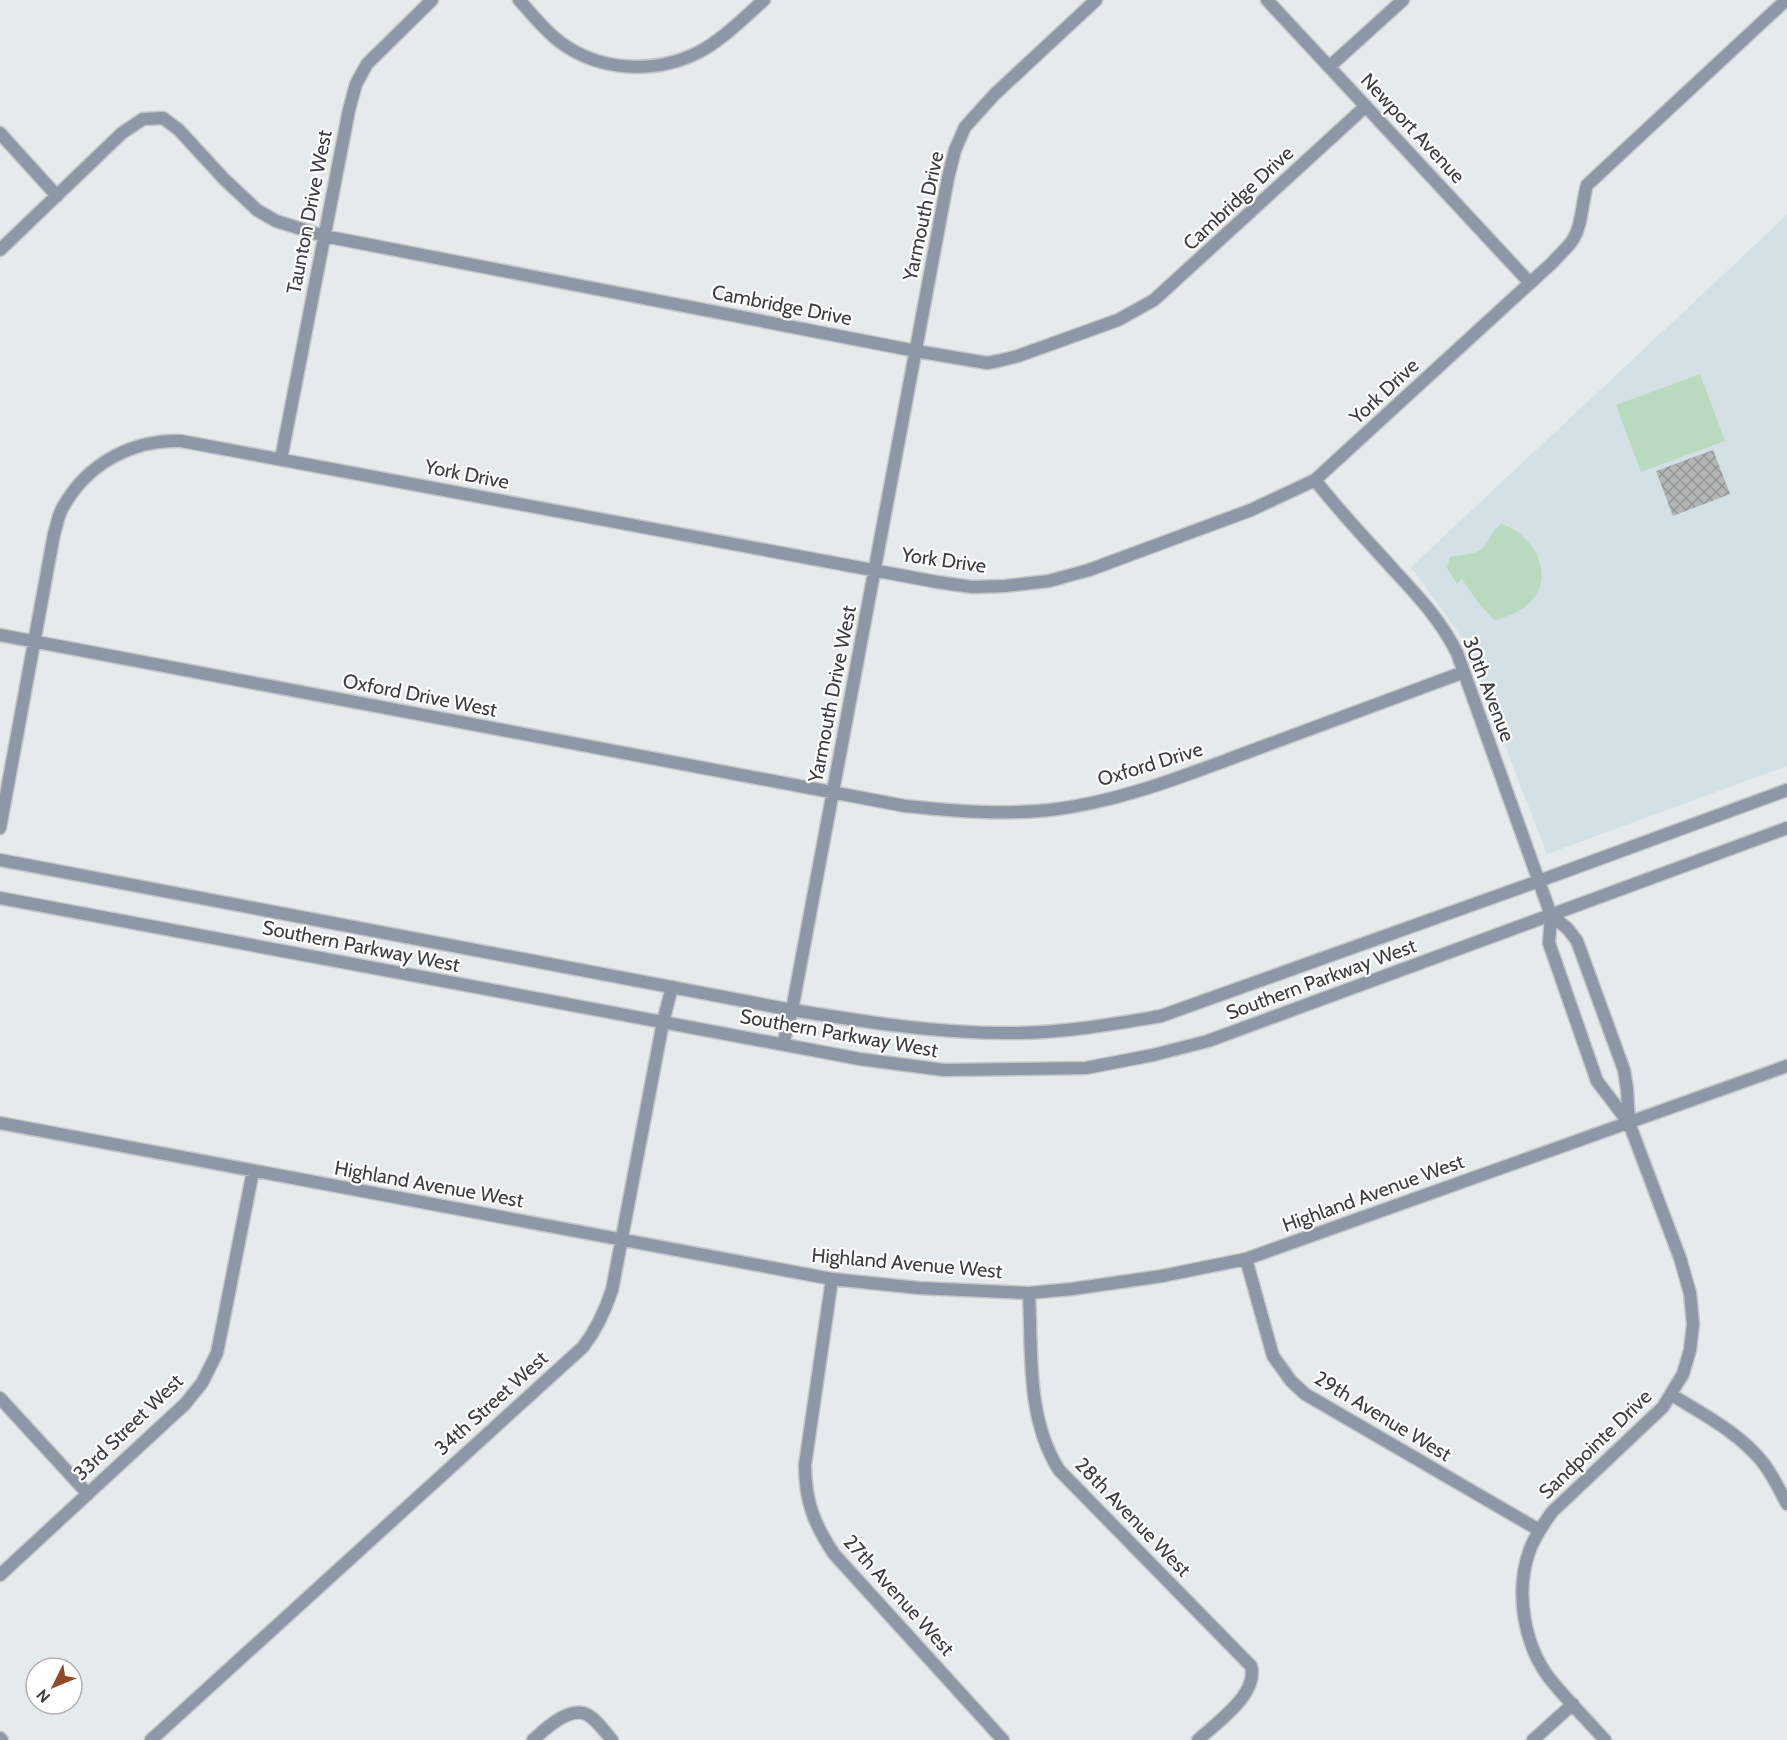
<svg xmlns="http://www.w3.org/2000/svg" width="1787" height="1740" viewBox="0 0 1787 1740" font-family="Cabin,sans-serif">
<defs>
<pattern id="building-cross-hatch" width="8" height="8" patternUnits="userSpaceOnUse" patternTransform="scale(1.5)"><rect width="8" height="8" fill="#b1b6b5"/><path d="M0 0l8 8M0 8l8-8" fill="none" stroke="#919595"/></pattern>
</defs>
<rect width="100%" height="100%" fill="#e5eaec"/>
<path fill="#d3e0e5" d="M1787 215V766L1547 854 1465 642 1411 567Z"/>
<path fill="#b9dabf" d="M1700 374 1725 441 1641 472 1616 405Z
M1501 524C1526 531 1550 562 1539 589 1531 608 1512 616 1494 620L1477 601 1462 579 1457 584 1447 568 1450 557C1461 554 1475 556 1483 547 1491 540 1492 530 1501 524Z"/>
<path fill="url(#building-cross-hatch)" d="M1713 450 1730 494 1673 516 1656 471Z"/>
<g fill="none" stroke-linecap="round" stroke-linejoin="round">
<g stroke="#c3c7c9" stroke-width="15">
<path id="minor" d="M519 0C532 14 545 31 560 42 600 72 656 74 699 52 722 40 745 17 764 0
M1267 0 1530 283
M1329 67 1403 0
M0 133 57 196
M0 250 122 133 143 119 163 118 179 130 224 179 257 210 276 221 324 236 916 351 987 363 998 361 1018 356 1118 320 1154 300 1366 106
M281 459 349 110 356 84 367 64 432 0
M1315 480C1339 511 1366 539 1392 568 1416 594 1441 620 1457 653L1551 915 1549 943 1597 1081 1629 1123 1680 1258 1690 1293 1693 1324 1690 1350 1683 1374 1663 1407 1552 1512C1543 1525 1534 1537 1529 1552 1515 1593 1524 1645 1550 1679 1567 1700 1587 1720 1605 1740
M0 635 905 806C954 811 1002 815 1050 810 1120 802 1186 775 1251 751 1322 725 1393 699 1464 672
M0 828 54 534C57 525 58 515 63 507 87 464 132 439 181 441L937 582 972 587 1005 586 1049 581 1089 570 1251 510 1315 480 1553 262C1559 255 1567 248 1572 241 1582 227 1582 202 1587 185L1786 0
M1551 915 1568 929 1577 941 1624 1070 1627 1089 1629 1123
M783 1044 792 1010 948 178 955 150 965 127 995 94 1096 0
M0 1123 832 1279 919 1288 1029 1293 1072 1289 1162 1276 1246 1259 1787 1066
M1246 1259 1273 1356 1291 1381 1305 1394 1539 1530
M832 1279 805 1465C805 1501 814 1524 834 1554L1003 1740
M1029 1293C1032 1352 1026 1418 1059 1470L1251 1666C1259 1694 1216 1723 1198 1740
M1672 1395C1704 1415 1740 1433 1764 1464 1773 1476 1780 1491 1787 1504
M0 1398 88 1494
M0 1575 185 1404 202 1383 217 1353 253 1171
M0 1738 2 1740
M151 1740 583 1347C597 1329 605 1311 612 1290L663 1022 672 987
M533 1740C545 1729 570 1705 588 1715 598 1721 604 1731 612 1740
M1533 1740 1573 1704"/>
</g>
<g stroke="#c3c7c9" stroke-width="15">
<path id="tertiary" d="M0 860 792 1010C866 1022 940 1034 1015 1033 1064 1033 1113 1024 1161 1016L1539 881 1787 790
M0 898 860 1059 944 1070 1086 1068 1153 1055 1208 1041 1787 828"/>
</g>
<use href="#minor" stroke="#8d97a5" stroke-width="12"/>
<use href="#tertiary" stroke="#8d97a5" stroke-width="12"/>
</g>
<g text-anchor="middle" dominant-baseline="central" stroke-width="4.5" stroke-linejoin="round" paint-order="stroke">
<g font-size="20" fill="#3b3d3e" stroke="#fff">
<text transform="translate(1413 128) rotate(47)">Newport Avenue</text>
<text transform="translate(1238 198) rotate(-43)">Cambridge Drive</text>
<text transform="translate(309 212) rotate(-79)">Taunton Drive West</text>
<text transform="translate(923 216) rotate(-78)">Yarmouth Drive</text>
<text transform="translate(782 305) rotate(11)">Cambridge Drive</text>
<text transform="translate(1384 391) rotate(-43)">York Drive</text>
<text transform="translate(467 474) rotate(11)">York Drive</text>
<text transform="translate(944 560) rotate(8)">York Drive</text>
<text transform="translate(1489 689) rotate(69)">30th Avenue</text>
<text transform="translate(832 694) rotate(-79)">Yarmouth Drive West</text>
<text transform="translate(420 695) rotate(11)">Oxford Drive West</text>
<text transform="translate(1150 764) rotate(-17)">Oxford Drive</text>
<text transform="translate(361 946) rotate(11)">Southern Parkway West</text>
<text transform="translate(1321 979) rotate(-20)">Southern Parkway West</text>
<text transform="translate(839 1033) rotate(10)">Southern Parkway West</text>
<text transform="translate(429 1184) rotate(10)">Highland Avenue West</text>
<text transform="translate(1373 1193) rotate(-20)">Highland Avenue West</text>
<text transform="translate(907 1263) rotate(5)">Highland Avenue West</text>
<text transform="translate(491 1403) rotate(-42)">34th Street West</text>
<text transform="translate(1383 1416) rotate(31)">29th Avenue West</text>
<text transform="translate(128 1427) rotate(-44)">33rd Street West</text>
<text transform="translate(1595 1444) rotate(-44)">Sandpointe Drive</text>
<text transform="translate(1133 1517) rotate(46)">28th Avenue West</text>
<text transform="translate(899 1595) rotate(48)">27th Avenue West</text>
</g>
</g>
<g transform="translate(54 1686) rotate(227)"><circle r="28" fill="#ffffff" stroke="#b1b1b2" stroke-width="1.5"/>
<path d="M0-4.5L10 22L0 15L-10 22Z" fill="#914a26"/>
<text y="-9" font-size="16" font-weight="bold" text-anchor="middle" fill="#3b3d3e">N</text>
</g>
</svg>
